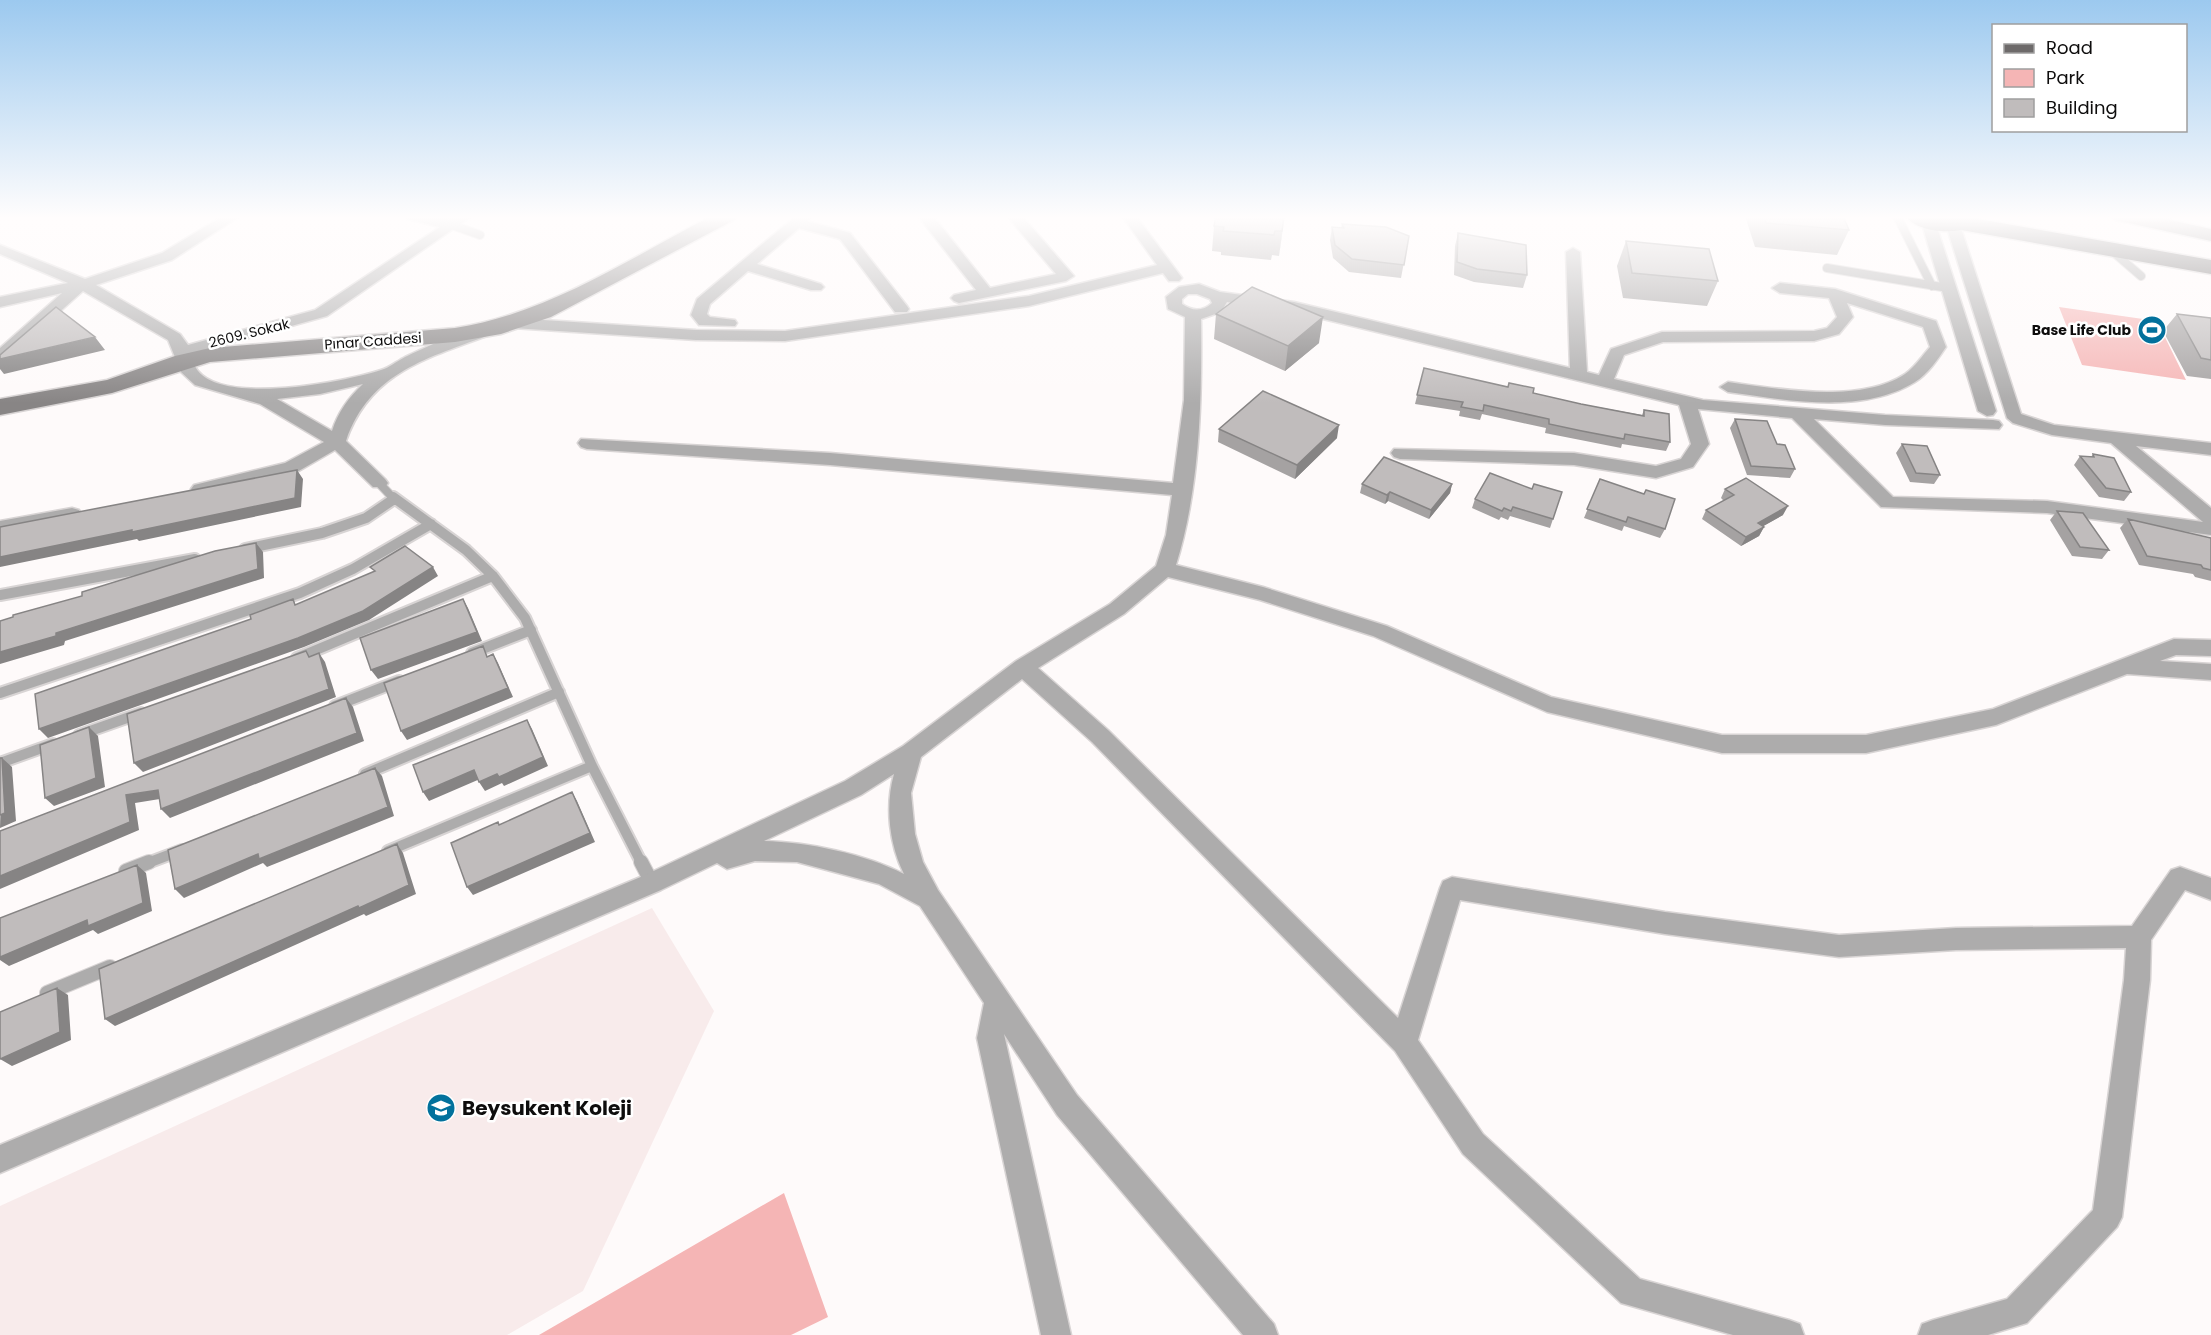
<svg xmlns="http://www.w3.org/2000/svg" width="2211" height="1335" viewBox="0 0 2211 1335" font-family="Poppins,sans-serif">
<rect width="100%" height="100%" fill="#fefafa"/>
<path fill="#f8ebeb" d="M652 908 714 1011 583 1291 507 1335H0V1206Z"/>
<path fill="#f5b5b5" d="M2059 307 2157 321 2186 380 2082 365Z
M784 1193 828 1317 791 1335H539Z"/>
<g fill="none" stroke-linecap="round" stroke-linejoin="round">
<g stroke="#d8d4d4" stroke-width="10">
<path id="lane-far2" d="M1897 216 1932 286
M452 225 480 235
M2112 251 2141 276
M1827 268 1948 288
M379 483 394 499"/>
</g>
<g stroke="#d8d4d4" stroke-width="14">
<path id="lane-far1" d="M393 497 466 550 493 576 525 618 592 766 642 864
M245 549 322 533 366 518 394 499
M0 595 195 559
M472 653 531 630
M297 658 493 576
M0 693 300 593 353 569 431 524
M335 706 399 681
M79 735 141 713
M0 763 53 744
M365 774 559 692
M388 851 592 766
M145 864 182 850"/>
</g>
<g stroke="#d8d4d4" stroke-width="16">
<path id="lane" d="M641 862 652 883
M126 871 149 862
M47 993 110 967"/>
</g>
<g stroke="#d8d4d4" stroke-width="3">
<path id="street" d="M223 216H240L172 260 96 285 180 334 188 345 315 310 440 227 407 219 405 216H432L449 220 455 216H472L327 316 191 354C193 360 194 366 198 371 226 405 344 382 381 370 389 368 397 361 405 357 422 349 475 324 492 328L494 331 492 334C429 358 370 371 346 441L385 479 388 483 385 487H373L335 450 297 472 200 495 194 493 191 489 194 485 285 463 324 442 260 404 195 385 181 372 168 340 83 291 6 360 0 362V348L62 293 0 307V297L68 283 0 254V245L85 279 162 253ZM363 384C349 397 338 412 332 431L277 399 320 394Z
M796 216H812L807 221 850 233 907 306 909 309 907 312H895L840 239 799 228 757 264 821 284 824 287 821 290H811L748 271 710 304 707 314 710 317 735 320 737 323 735 326 699 325 691 315 697 299Z
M918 216H933L990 288 1056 274 1007 216H1022L1074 276 1066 281 959 303 954 301 951 298 954 295 976 290Z
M1122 216H1136L1182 278 1179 281H1169L1163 273 1029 306 785 341 696 340 513 328 505 323 513 318 696 330 785 331 1029 296 1157 265Z
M1928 217 1935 221 1996 411 1993 415 1987 416 1978 411 1921 221Z
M1953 221 1960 225 2021 414 2054 425 2211 443V455L2136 446 2211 508V535L2047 513 1881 507 1792 418 1698 409 1709 444 1693 467 1656 478 1574 465 1400 459 1394 457 1391 453 1394 449 1574 453 1656 466 1681 459 1691 444 1679 405 1294 312 1227 302 1221 312 1201 319C1202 400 1200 488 1176 565L1263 587 1387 626 1551 697 1722 735H1866L1993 709 2174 639 2211 640V656L2176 655 2160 661 2211 664V680L2127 674 1996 725 1866 753H1722L1547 712 1373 636 1260 600 1168 577 1124 614 1038 668 1108 730 1398 1018 1440 888 1443 881 1452 877 1665 912 1839 935 1956 928 2132 926 2171 870 2180 867 2211 878V900L2185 890 2151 940 2150 980 2122 1217 2117 1227 2027 1323 1988 1335H1918L1922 1324 1933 1320 2007 1299 2093 1210 2124 980 2126 948 1956 950 1839 957 1665 934 1460 900 1418 1040 1483 1134 1640 1279 1789 1320 1800 1324 1804 1335H1733L1621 1303 1463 1154 1395 1051 1092 742 1022 679 921 757 911 793 915 834 923 862 938 890 1077 1095 1274 1324 1278 1335H1243L1057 1115 1004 1034 1071 1335H1041L977 1038 984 1003 920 906 879 884 797 862 755 861 727 869 717 863 661 890 0 1173V1145L643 876 845 781 903 746 1016 661 1110 604 1156 566 1166 535 1172 495 830 465 587 449 581 447 578 443 581 439 830 453 1173 483 1184 400 1185 317 1168 309 1166 297 1179 287 1199 284 1220 292 1294 302 1570 368 1566 252 1573 248 1580 252 1587 372 1599 375 1611 349 1662 332 1814 331 1827 328 1837 317 1829 298 1780 293 1772 288 1780 283 1835 289 1936 321 1946 347C1938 359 1928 374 1915 382 1862 415 1786 400 1728 392L1720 387 1728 382C1779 389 1860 404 1905 374 1915 367 1922 356 1930 347L1923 327 1847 303 1853 317 1839 334 1814 341 1663 342 1624 355 1614 379 1703 400 1885 415 1993 420 1999 421 2002 425 1999 429 1885 425 1814 419 1893 497 2047 501 2203 522 2111 443 2052 435 2013 423 2007 418 1946 225ZM1188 294H1197L1210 299 1212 303C1202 312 1192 311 1182 304V299ZM894 774C885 806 889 844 904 874 865 854 808 842 764 841L861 795Z
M72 508 79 510 81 514 79 518 0 533V521Z"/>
</g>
<g stroke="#d8d4d4" stroke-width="3">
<path id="secondary" d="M711 216H737L734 220 551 317 501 334 455 342 210 362 112 393 0 415V399L107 380 175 356 210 348 455 328C547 314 629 259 711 216Z
M2112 216H2152L2211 229V241L2115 220Z"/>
</g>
<g stroke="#d8d4d4" stroke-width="3">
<path id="primary" d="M1906 216H1979L1978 219 2211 260V274L1961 230C1945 233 1916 231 1906 216Z"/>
</g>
<use href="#lane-far2" stroke="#adacac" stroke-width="8"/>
<use href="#lane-far1" stroke="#adacac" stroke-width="10"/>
<use href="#lane" stroke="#adacac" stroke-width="14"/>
<use href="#street" fill="#adacac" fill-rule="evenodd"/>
<use href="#secondary" fill="#888585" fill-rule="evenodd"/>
<use href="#primary" fill="#6d6a6a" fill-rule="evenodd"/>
</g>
<path fill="#a5a2a2" d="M1284 216 1279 256 1272 255 1271 260 1221 255V252L1212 251 1214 226Z
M1747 216H1843L1849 230 1837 255 1755 247 1746 219Z
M1342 224 1409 236 1401 278 1349 272 1333 258 1330 240 1332 227 1341 228Z
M1458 233 1527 275 1523 288 1474 282 1454 275 1455 246Z
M1626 241 1718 281 1707 306 1623 298 1617 266Z
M1216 314 1319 343 1285 371 1214 339Z
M2177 314 2211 318V379L2187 376 2163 331Z
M1424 368 1508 387 1509 383 1533 393 1581 404 1642 415 1644 410 1670 442 1666 451 1622 444 1621 448 1545 433 1546 428 1482 414 1480 420 1459 416 1460 411 1415 404Z
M1735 419 1777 444 1795 469 1790 478 1747 475 1730 428Z
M1219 429 1337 438 1295 479 1218 442Z
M1902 444 1940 475 1934 484 1910 482 1896 453Z
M2093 454 2131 492 2124 501 2099 497 2074 465 2080 456 2091 457Z
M1600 479 1665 529 1660 538 1624 526 1622 531 1584 518Z
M1362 484H1452L1450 493 1429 519 1388 501 1385 504 1360 493Z
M1532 489 1553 519 1550 528 1510 516 1508 520 1501 517 1499 520 1472 508 1475 499Z
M1725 489 1783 515 1763 526 1764 527 1759 536 1741 546 1702 519 1706 510 1724 501 1721 498Z
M2057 511 2109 550 2102 559 2072 556 2050 520Z
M2128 519 2211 538V581L2195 577 2193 574 2139 565 2120 528Z"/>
<path fill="#868484" d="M1284 216 1282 235 1279 256 1282 231Z
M1323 317 1319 343 1285 371 1288 346Z
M95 337 105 350 4 374 0 369V359Z
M1339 425 1337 438 1295 479 1297 465Z
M297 470 303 479 301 507 139 541 137 539 0 567V557Z
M1452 484 1450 493 1429 519 1431 510Z
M1390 492 1388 501 1385 504 1387 495Z
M1788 506 1783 515 1753 532 1758 523Z
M1764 527 1759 536 1741 546 1746 537Z
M256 543 263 552 264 578 65 641 64 645 0 664V652L56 633Z
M433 567 438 576 369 620 304 647 48 738 39 729Z
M463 599 468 608 482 641 378 679 371 670Z
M319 653 325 662 336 697 143 772 134 763Z
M493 654 498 663 513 697 407 740 401 731Z
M346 698 353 707 364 741 170 818 161 809Z
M527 720 532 729 548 766 504 786 502 783 485 791 479 782Z
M89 727 98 736 105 787 54 806 45 798Z
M2 758 12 767 16 821 0 828Z
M375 768 382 776 394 816 267 867 263 863 184 898 175 889Z
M474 770 480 779 429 801 423 792Z
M158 790 166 798 135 803 139 830 0 889V876L126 795Z
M572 792 577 801 595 842 473 895 467 887Z
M397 844 403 853 416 894 366 916 364 914 115 1026 105 1019Z
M137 865 146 873 152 911 98 934 93 930 9 966 0 960V957Z
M57 988 68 995 71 1040 12 1066 0 1059Z"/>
<path fill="#c0bcbc" stroke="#868484" stroke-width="1.5" d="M1216 216H1284L1282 231H1275L1274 235 1223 231 1224 227 1214 226Z
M1764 216H1843L1849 230 1766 223Z
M1342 224 1386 227 1409 236 1404 265 1352 259 1335 245 1332 227 1344 228Z
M1458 233 1526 245 1527 275 1477 269 1457 262Z
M1626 241 1709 249 1718 281 1632 273Z
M1252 287 1323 317 1288 346 1216 314Z
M56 307 95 337 0 359V355Z
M2177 314 2211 318V360L2201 358Z
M1424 368 1508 387 1509 383 1534 388 1533 393 1581 404 1644 416V410L1669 414 1670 442 1625 434 1624 439 1582 431 1549 424V419L1484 405 1483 411 1461 407 1463 402 1417 395Z
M1263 391 1339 425 1297 465 1219 429Z
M1735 419 1767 421 1777 444 1785 445 1795 469 1751 466Z
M1902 444 1927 446 1940 475 1916 473Z
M2093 454 2114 458 2131 492 2106 488 2080 456 2094 457Z
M1384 457 1452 484 1431 510 1390 492 1387 495 1362 484Z
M297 470 295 498 132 532V530L0 557V527Z
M1490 473 1532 489 1534 484 1562 492 1553 519 1513 507 1511 511 1504 508 1502 511 1475 499Z
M1746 478 1788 506 1758 523 1764 527 1746 537 1706 510 1734 495 1725 489Z
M1600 479 1644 494 1646 490 1675 499 1665 529 1628 517 1626 522 1587 509Z
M2057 511 2083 513 2109 550 2080 547Z
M2128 519 2211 538V570L2203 568 2201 565 2147 556Z
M256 543 258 569 56 633V636L0 652V621L13 617V615L82 596V592L215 551Z
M405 546 433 567 363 611 298 638 39 729 35 694 251 619 250 615 293 599 295 605 375 571 370 567Z
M463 599 477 632 371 670 360 638Z
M483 646 487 657 493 654 508 688 401 731 384 683Z
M306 651 309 657 319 653 329 689 134 763 127 714Z
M346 698 357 733 161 809 158 790 126 795 130 822 0 876V831Z
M527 720 543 757 499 777 497 774 479 782 474 770 423 792 413 765Z
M89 727 96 778 45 798 40 745Z
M0 758H2L5 813 0 815Z
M375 768 388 807 259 859 258 854 175 889 168 850Z
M572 792 590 833 467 887 451 843 498 822 499 825Z
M397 844 409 885 359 908 358 906 105 1019 99 969Z
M137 865 143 903 88 926 87 920 0 957V918Z
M57 988 60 1032 0 1059V1012Z"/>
<linearGradient id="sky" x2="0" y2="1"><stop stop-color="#9cc9ef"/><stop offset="0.54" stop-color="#fffdfd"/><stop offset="1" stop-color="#fffdfd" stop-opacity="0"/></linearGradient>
<rect width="2211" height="403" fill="url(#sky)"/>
<defs>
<g id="stadium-disc" transform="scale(1.5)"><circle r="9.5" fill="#02719c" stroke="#fff"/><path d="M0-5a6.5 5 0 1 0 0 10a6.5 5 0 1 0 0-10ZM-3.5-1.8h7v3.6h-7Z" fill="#fff"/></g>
<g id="school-disc" transform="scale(1.5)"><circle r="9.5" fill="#02719c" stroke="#fff"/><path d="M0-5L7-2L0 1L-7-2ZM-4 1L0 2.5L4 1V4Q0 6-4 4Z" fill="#fff"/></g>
</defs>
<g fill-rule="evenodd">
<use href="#stadium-disc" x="2152" y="330"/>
<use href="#school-disc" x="441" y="1108"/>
</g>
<g text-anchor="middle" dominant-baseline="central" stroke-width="5" stroke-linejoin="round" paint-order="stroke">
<g font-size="14" font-weight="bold" fill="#0e0d0d" stroke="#fff" text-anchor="end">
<text x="2131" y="330">Base Life Club</text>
</g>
<g font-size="14" fill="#0e0d0d" stroke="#fff">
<text transform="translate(249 333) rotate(-14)">2609. Sokak</text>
<text transform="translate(373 341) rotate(-4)">Pınar Caddesi</text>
</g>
<g font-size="20" font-weight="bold" fill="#0e0d0d" stroke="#fff" text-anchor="start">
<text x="462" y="1108">Beysukent Koleji</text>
</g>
</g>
<rect x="1992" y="24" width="195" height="108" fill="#ffffff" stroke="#9f9e9e" stroke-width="1.5"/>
<rect x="2004" y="44" width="30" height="9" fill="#6d6a6a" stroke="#9f9e9e" stroke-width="1.5"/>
<text x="2046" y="54" font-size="18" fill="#0e0d0d">Road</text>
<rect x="2004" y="69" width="30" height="18" fill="#f5b5b5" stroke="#9f9e9e" stroke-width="1.5"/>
<text x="2046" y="84" font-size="18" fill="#0e0d0d">Park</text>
<rect x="2004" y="99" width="30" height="18" fill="#c0bcbc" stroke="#9f9e9e" stroke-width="1.5"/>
<text x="2046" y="114" font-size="18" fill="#0e0d0d">Building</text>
</svg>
